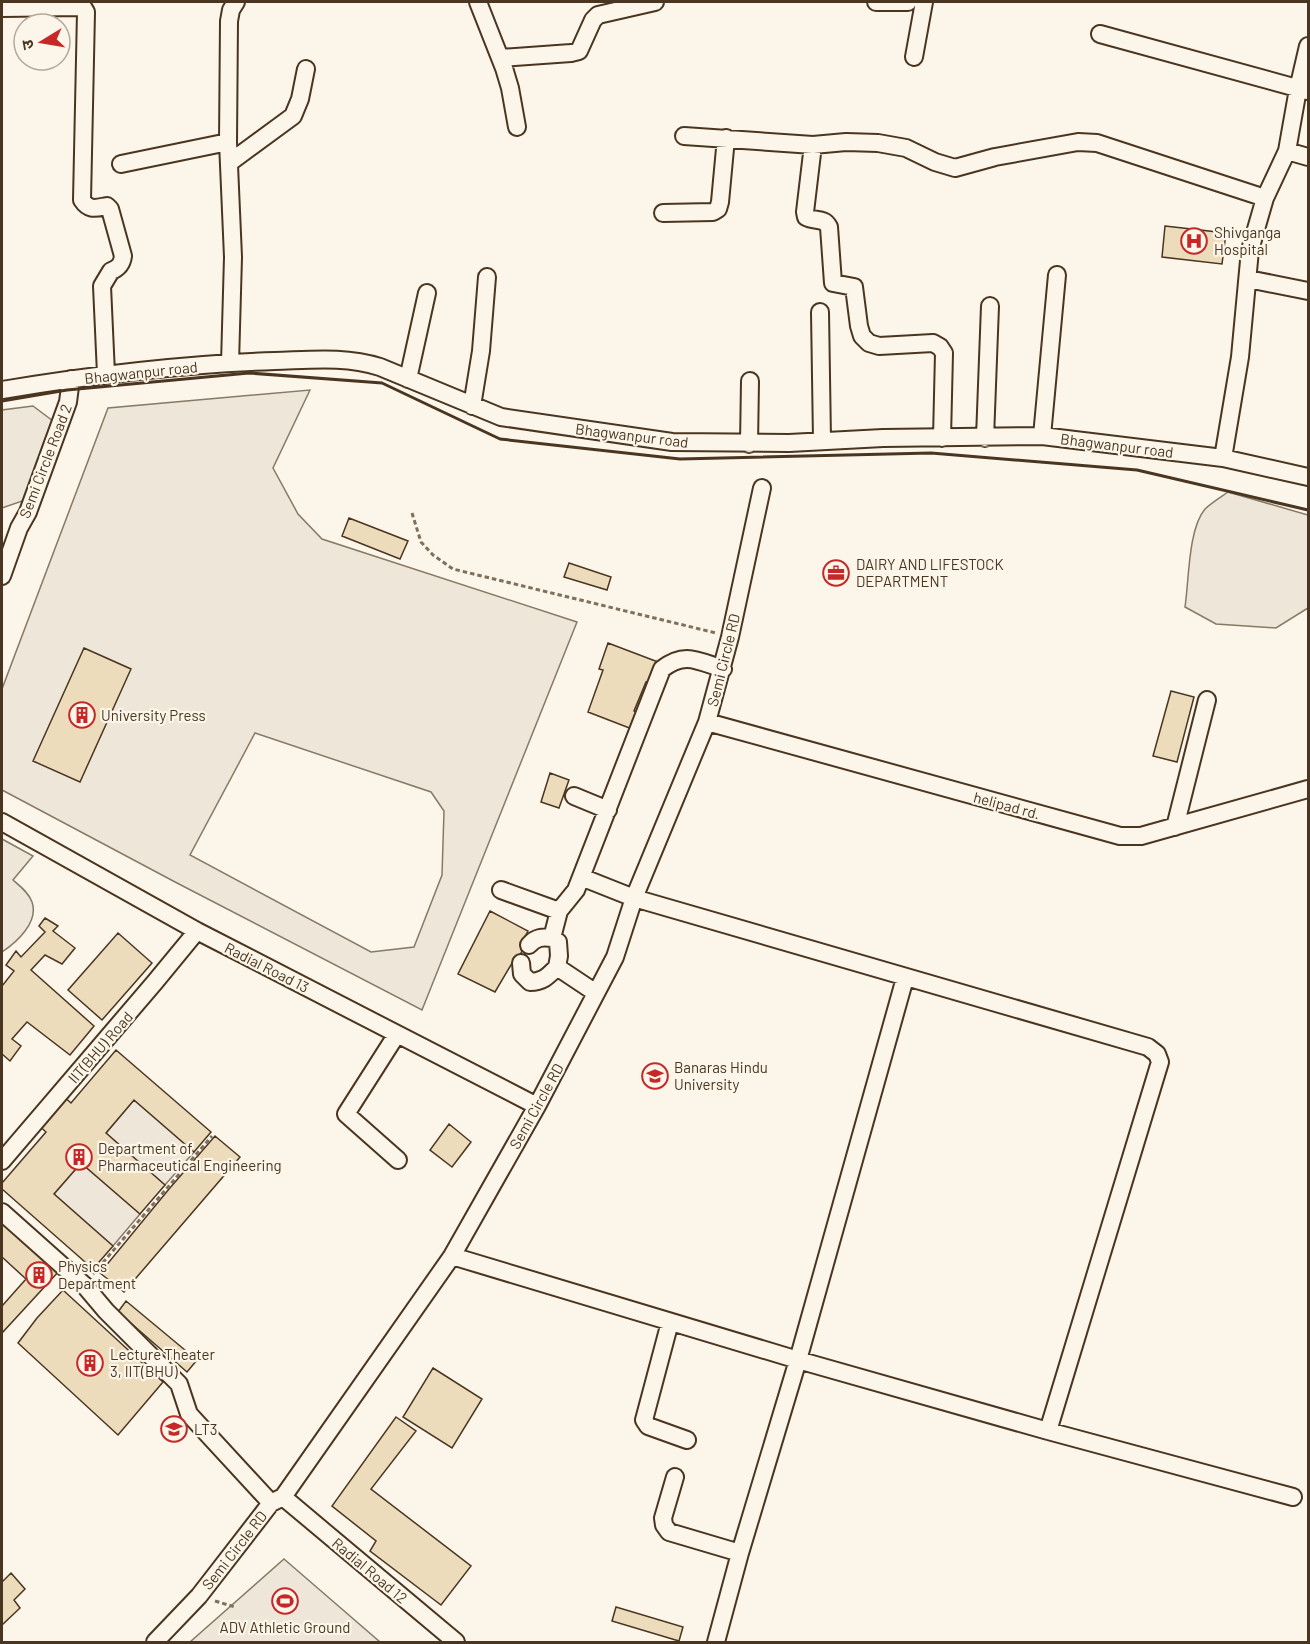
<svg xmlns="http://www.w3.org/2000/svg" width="1310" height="1644" viewBox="0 0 1310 1644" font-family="Barlow,'Noto Sans Devanagari',sans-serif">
<rect width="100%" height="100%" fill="#fbf6e9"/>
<path fill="#ede6d9" stroke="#887966" stroke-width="1.5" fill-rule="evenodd" d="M310 390 273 468 298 514 322 539 577 622 422 1010 177 883 2 790V689L108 408ZM255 733 431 792 444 811 442 875 414 947 371 952 190 855Z
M33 406 57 424 37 496 2 508V410Z
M1228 492 1308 515V608L1276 628 1216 624 1185 607C1189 581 1188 529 1205 509 1211 503 1221 497 1228 492Z
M2 839 33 856 13 880C20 886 29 893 32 902 39 922 17 942 2 952Z
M134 1100 194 1152 165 1185 106 1133Z
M81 1163 140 1214 113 1246 54 1194Z
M284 1559 380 1642H190Z"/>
<path fill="#ecdcbc" stroke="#4a3520" stroke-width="1.5" d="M1165 226 1226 233 1222 264 1162 257Z
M349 518 408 541 400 559 342 536Z
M569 563 611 577 607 590 564 577Z
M608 643 658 662 651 681 646 682 634 711 638 713 632 729 588 712 603 670 599 669Z
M84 648 131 669 80 782 33 761Z
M1171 691 1194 697 1177 762 1153 756Z
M550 773 569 780 559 808 541 802Z
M490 911 528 931 521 944 525 945 518 959 515 958 495 992 458 974Z
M45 918 58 926 53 931 75 948 62 964 45 955 31 970 94 1026 70 1055 27 1022 12 1039 21 1046 10 1061 2 1054V986L14 971 6 965 16 951 21 957 45 932 39 926Z
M118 933 152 963 102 1020 68 990Z
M116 1050 211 1132 194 1152 134 1100 106 1133 165 1185 140 1214 81 1163 54 1194 113 1246 93 1269 2 1189V1183L46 1132 36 1123 61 1094 71 1103Z
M449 1124 471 1142 452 1167 430 1150Z
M215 1136 240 1157 124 1292 100 1273 169 1189Z
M2 1220 60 1270 2 1333V1306L26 1279 2 1257Z
M63 1290 163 1382 118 1435 18 1343 37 1318Z
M126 1301 197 1360 187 1372 118 1312Z
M433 1368 482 1399 452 1448 403 1417Z
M396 1417 416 1431 371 1489 471 1566 441 1605 370 1551 376 1541 332 1506Z
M11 1573 25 1589 14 1600 20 1608 2 1625V1582Z
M616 1607 683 1627 679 1641 612 1621Z"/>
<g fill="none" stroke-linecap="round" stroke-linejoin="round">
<g stroke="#4a3520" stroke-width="20">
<path id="minor" d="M478 2 504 68 510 88 517 127
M876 2H908
M2 8 79 7H83L86 12 82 200C89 211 96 208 107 206L110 209 123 256C122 264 119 268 111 271L102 286 106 374
M1100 34 1308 91
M914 57 924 2
M500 58 571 53 579 51 593 20 598 15 655 2
M684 136 813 145 846 142 878 143 906 148 935 162 955 168 995 157 1078 142 1097 143 1265 198
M813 145 805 212 806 217C815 222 824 217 829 227L833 283 854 287 859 326 862 336 869 343 879 346 933 343 940 347 944 353 942 438
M1287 151 1308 157
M229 163 293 116 300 99 306 69
M121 164 228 142
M663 213 713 212 718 209 720 202 726 138
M1248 279 1308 291
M820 312 822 440
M230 363 233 257 228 142 229 21 231 10 236 2
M408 379 427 293
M2 390C92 375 184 364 275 361 311 360 345 356 380 367L501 417 672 442 789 443 883 438 1042 436 1223 458 1308 477
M472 406 481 351 487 277
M1042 436 1057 275
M985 438 990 306
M749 444 750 381
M1223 458 1240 357 1250 250 1265 198 1287 151 1298 89 1308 46
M2 576 19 528 28 512 68 402 71 379
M707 722 1120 836H1141L1308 789
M574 796 608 810
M2 822 197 931 537 1106
M1175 827 1207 700
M581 877 634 898 1148 1047 1157 1054 1160 1062 1048 1431
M501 890 559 911 552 938 558 942 559 956 557 967 596 993
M559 911 576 890 662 669C685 651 698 661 723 669
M529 945C536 937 542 937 552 938
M521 963 522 974 530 982C543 982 548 976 557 967
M397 1034 346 1114 398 1160
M2 1161 155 982 197 931
M2 1212 84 1285 106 1311 179 1384 189 1414 271 1503
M452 1256 798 1360 1048 1431 1293 1497
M670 1322 644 1420 648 1426 687 1440
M675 1477 663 1518 664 1525 669 1532 740 1553
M283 1497 456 1642
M155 1642 199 1596 271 1503 283 1497 452 1256 537 1106 615 957 634 898 707 722 730 637 762 488
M716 1642 740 1553 798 1360 905 978"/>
</g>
<path stroke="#7f6f5c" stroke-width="3" stroke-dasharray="4.5 3" stroke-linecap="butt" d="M412 513 421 542 433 555 453 569 716 633
M93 1274 212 1136
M215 1601 235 1607"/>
<use href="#minor" stroke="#fbf6e9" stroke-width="16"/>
<path stroke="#4a3520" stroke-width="3" d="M2 401 67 390 249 373 382 383 500 439 680 459 931 453 1137 470 1308 510"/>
</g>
<defs>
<g id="hospital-ring" transform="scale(1.35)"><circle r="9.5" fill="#fbf6e9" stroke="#c62828" stroke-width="1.5"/><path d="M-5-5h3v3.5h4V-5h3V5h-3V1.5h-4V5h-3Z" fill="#c62828"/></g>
<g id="office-ring" transform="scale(1.35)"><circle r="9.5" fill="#fbf6e9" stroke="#c62828" stroke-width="1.5"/><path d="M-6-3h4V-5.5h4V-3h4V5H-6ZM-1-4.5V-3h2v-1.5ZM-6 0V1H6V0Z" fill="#c62828"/></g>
<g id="building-ring" transform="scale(1.35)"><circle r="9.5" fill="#fbf6e9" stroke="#c62828" stroke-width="1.5"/><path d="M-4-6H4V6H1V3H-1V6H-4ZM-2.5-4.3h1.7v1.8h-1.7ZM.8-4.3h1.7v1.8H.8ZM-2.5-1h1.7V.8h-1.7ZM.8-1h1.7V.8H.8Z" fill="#c62828"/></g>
<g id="university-ring" transform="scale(1.35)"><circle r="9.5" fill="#fbf6e9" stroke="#c62828" stroke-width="1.5"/><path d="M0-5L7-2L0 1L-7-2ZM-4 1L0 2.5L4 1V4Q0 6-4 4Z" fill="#c62828"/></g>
<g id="stadium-ring" transform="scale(1.35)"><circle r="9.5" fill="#fbf6e9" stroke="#c62828" stroke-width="1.5"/><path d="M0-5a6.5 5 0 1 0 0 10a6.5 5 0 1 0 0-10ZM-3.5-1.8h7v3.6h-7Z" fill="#c62828"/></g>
</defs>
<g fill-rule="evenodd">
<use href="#hospital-ring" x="1194" y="241"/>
<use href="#office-ring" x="836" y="573"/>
<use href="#building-ring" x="82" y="715"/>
<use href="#university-ring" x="655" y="1076"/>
<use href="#building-ring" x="79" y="1157"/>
<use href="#building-ring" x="39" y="1275"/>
<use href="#building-ring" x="90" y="1363"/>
<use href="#university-ring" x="174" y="1429"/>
<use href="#stadium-ring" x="285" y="1601"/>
</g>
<g text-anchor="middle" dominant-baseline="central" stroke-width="4.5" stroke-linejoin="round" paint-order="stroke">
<g font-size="15" fill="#4a3520" stroke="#fbf6e9" text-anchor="start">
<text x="1214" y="232">Shivganga<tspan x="1214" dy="17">Hospital</tspan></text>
<text x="856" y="564">DAIRY AND LIFESTOCK<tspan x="856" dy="17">DEPARTMENT</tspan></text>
<text x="101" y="715">University Press</text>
<text x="674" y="1067">Banaras Hindu<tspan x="674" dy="17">University</tspan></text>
<text x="98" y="1148">Department of<tspan x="98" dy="17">Pharmaceutical Engineering</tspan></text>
<text x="58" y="1266">Physics<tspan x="58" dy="17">Department</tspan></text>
<text x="110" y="1354">Lecture Theater<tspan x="110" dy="17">3, IIT(BHU)</tspan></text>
<text x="194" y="1429">LT3</text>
<text x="285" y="1627" text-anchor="middle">ADV Athletic Ground</text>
</g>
<g font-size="15" fill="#4a3520" stroke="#fbf6e9">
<text transform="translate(141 372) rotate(-6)">Bhagwanpur road</text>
<text transform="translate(632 435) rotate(7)">Bhagwanpur road</text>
<text transform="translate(1117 445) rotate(7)">Bhagwanpur road</text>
<text transform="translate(45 461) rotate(-69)">Semi Circle Road 2</text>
<text transform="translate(723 660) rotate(-76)">Semi Circle RD</text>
<text transform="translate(1007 805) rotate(15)">helipad rd.</text>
<text transform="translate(267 967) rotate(27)">Radial Road 13</text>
<text transform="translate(100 1047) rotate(-49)">IIT(BHU) Road</text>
<text transform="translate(536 1106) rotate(-61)">Semi Circle RD</text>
<text transform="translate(234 1550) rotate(-52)">Semi Circle RD</text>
<text transform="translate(370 1570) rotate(40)">Radial Road 12</text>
</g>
</g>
<rect width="1310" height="1644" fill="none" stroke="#4a3520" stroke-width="6"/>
<g transform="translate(42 42) rotate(259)"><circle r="28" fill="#fbf6e9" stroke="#b4a999" stroke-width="1.5"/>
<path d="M0-4.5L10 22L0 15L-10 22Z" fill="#c62828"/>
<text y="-9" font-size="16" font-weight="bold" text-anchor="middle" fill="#4a3520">उ</text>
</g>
</svg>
